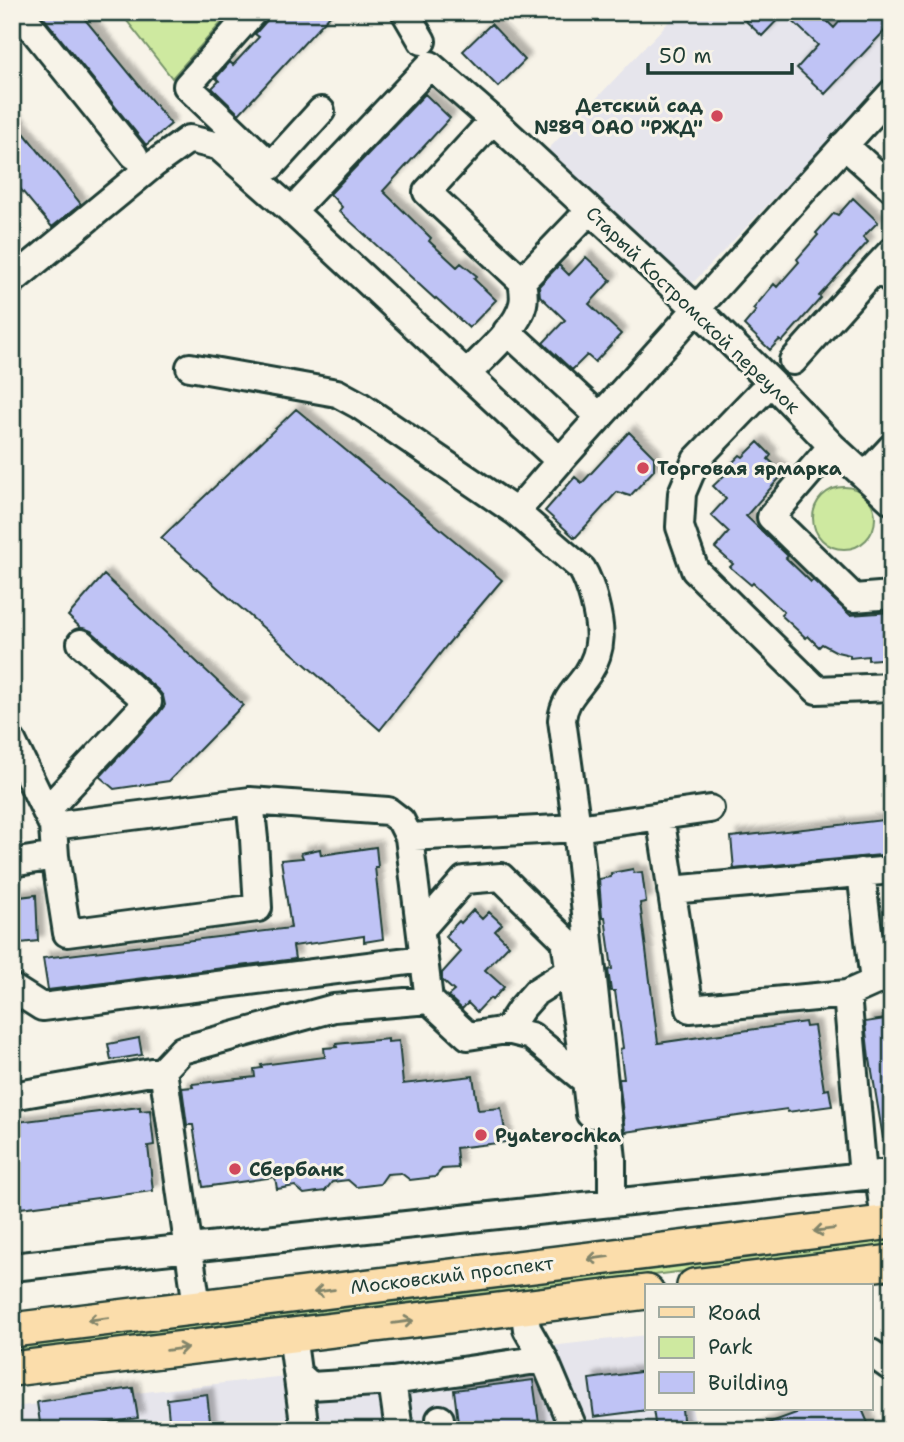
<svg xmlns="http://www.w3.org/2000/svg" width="904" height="1442" viewBox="0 0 904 1442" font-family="'Shantell Sans',sans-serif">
<defs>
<filter id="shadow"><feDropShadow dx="6" dy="-6" stdDeviation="2" flood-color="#0004"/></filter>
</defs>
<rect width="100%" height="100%" fill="#f7f3e8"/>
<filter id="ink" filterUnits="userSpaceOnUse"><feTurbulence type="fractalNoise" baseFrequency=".0143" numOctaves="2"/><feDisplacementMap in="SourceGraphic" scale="14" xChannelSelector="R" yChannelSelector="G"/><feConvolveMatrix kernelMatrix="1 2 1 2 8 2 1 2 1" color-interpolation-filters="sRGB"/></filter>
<g filter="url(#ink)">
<path fill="#e6e5ec" d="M678 12H892V75L687 289 542 156Z
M647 1335V1409H692L697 1430H12V1407Z"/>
<path fill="#cee9a0" stroke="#76936a" stroke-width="2" d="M120 12H231L172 78Z
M813 518a31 31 0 1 1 62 0a31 31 0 1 1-62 0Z
M892 1238V1246L12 1353V1345Z"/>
<path fill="#bfc3f5" stroke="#1f3d34" stroke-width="2" filter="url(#shadow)" d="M39 12H79L171 124 146 145Z
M282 12H333L239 114 212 88 219 81 216 78 230 62 233 65 259 37 255 34 270 17 274 20Z
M736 12H818L834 28 848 12H892V23L825 94 797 68 818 45 784 13 762 36Z
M491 24 525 60 498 87 463 51Z
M425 94 450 118 383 191 431 238 429 241 457 267 461 263 477 276 474 279 496 300 469 328 436 298 435 299 339 211 342 207 330 194Z
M12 118 81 204 52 227 12 179Z
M853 198 878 222 863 237 868 242 819 296 821 298 782 342 779 340 770 350 744 325 756 311 753 309 774 284 777 287 799 262 797 259 818 235 816 233 834 213 838 215Z
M586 257 611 280 589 304 621 334 595 362 587 355 572 370 543 343 565 320 540 296 539 286 559 265 569 275Z
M296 409 502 580 447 645 380 730 161 538Z
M629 432 654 457V470L630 496 617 492 575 538 545 511 575 477 582 483Z
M758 442 771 455 768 459 784 473 746 516 788 556 786 558 811 582 813 580 850 615 892 612V658L868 660V656L850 658V655L837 652 822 644 819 647 808 636 806 638 781 615 784 612 753 583 751 585 730 567 733 564 715 548 729 532 711 515 726 499 713 486 729 471 726 469 740 455 743 457Z
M104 575 243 705 169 781 114 789 100 777 159 713 165 705 163 696 158 690 91 631 81 628 68 616Z
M892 819V854L734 869 731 837Z
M376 847 378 867H375L383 939 364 942V936L293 946 295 959 48 990 43 958 291 928 281 860 303 858 301 853 320 849 321 855Z
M633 869 634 873 642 872 646 902 640 903 658 1043 805 1022 806 1027 814 1026 824 1090 829 1089 832 1106 788 1112 787 1109 625 1132 619 1079H624L620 1049 623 1048 615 991H611L608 970 612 969 605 917H602L599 879 611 877V873Z
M36 895 38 941 12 944V898Z
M473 910 482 919 489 912 502 924 495 931 509 945 485 970 504 987 492 1000 490 998 477 1012 468 1003 462 1009 448 996 454 991 442 980V973L461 952 445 936 459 921 461 923Z
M892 1018V1137L883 1138 870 1059H869L865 1022Z
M139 1038 142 1055 111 1060 108 1044Z
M388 1039V1042L399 1041 403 1084 473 1076 478 1110 501 1108 507 1142 456 1148 458 1168 442 1169 435 1177 410 1180 401 1173 387 1174 380 1184 356 1187 348 1180 332 1182 325 1191 304 1194 295 1186 277 1189 275 1177 203 1187 193 1125H187L182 1088 193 1087 192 1084 255 1077 254 1069 262 1068 261 1065 325 1057 324 1048 337 1047 336 1044Z
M140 1107V1111L150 1110 154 1145 148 1146 153 1191 12 1209V1127L18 1126 17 1122Z
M647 1371V1410L594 1417 589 1379Z
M533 1380 540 1430H459L454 1390Z
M133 1388 138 1418 62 1430H41L37 1402Z
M207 1394 211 1430H170L167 1399Z
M653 1409H682L684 1430H656Z
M807 1409H862L871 1430H755V1428Z"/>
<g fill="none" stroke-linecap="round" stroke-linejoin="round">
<g stroke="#1f3d34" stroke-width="32">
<path id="minor" d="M19 12 134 155
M253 12 187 86 271 166 321 111
M405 12 422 41
M892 93C780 215 671 338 560 461L292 211 430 65 493 120 697 309 771 382 832 446 892 501
M493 120 427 192 522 281 590 210
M844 145 892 188
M892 251 877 267 892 280
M12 281 154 164 189 139 218 146 292 211
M507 331 600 417
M793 361 877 267
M190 367 337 393 359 405 516 512 560 461
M467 374C484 356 518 328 523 304 525 296 523 288 522 281
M771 382 696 460 682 493 680 527 695 570 817 690 892 687
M832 446 771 517 854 598 892 595
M865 476 892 447
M516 512 582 569C588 579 591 589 594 600 601 627 604 648 588 673 577 690 564 698 562 720L577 828 612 1159V1203
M12 741 53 826 55 856 67 933 258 908 254 839 250 801 53 826
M250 801 388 811 401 821 409 837 429 1000 468 1036 507 1030 531 1036 586 1081 590 1114
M46 811 148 702 81 643
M660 816 690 1009 847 994 892 974
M409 837 577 828 710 809
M12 863 55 856
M861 872 874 982
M671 890 892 870
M421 929 464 880 501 877 565 940 586 1081
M12 988 42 1007 424 959
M847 994 863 1176
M507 1030 521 1009 536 992 571 970
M163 1070 197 1306
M12 1096 163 1070 182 1050 334 1008 429 1000
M879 1174 885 1223
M12 1267 892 1173
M524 1307 527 1329 544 1359 574 1430
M292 1335 305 1430
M871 1353 892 1368
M298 1374 311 1386 392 1381 544 1359
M392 1381 399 1430
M440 1419 441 1430"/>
</g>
<g stroke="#1f3d34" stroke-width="38">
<path id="major" d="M694 1286 892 1262
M12 1330 892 1222
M12 1369 647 1292"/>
</g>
<use href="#minor" stroke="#f7f3e8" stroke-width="26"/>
<use href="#major" stroke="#fbddab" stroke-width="33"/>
</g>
<defs><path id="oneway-shaft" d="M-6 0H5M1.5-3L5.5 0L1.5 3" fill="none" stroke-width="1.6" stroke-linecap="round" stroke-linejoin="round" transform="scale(1.75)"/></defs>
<g stroke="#82856a">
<use href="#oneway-shaft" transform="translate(824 1230) rotate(173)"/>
<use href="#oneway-shaft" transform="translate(598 1258) rotate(173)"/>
<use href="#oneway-shaft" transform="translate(324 1291) rotate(173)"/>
<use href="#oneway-shaft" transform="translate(98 1319) rotate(173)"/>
<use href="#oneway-shaft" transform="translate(403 1322) rotate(-7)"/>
<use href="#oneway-shaft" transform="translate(177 1349) rotate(-7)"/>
</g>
</g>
<g fill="#d1495b" stroke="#f7f3e8" stroke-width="2.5">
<circle cx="717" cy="116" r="7"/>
<circle cx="643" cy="468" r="7"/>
<circle cx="481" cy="1135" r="7"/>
<circle cx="235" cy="1169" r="7"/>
</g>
<g text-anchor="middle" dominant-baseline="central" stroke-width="6" stroke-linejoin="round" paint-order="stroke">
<g font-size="19" font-weight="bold" fill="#1f3d34" stroke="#f7f3e8" text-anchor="start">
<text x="703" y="105" text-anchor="end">Детский сад<tspan x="703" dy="22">№89 ОАО "РЖД"</tspan></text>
<text x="657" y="468">Торговая ярмарка</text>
<text x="495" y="1135">Pyaterochka</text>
<text x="249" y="1169">Сбербанк</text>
</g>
<g font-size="19" fill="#1f3d34" stroke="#f7f3e8">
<text transform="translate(693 310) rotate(44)">Старый Костромской переулок</text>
<text transform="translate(452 1275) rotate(-7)">Московский проспект</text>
</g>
</g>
<rect width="904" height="1442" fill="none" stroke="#f7f3e8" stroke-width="42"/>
<rect x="21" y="21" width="862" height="1400" fill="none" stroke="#1f3d34" stroke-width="2.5" filter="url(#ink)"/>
<rect x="645" y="1284" width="228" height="126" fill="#f7f3e8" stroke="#a1aaa0" stroke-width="2"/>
<rect x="659" y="1307" width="35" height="10" fill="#fbddab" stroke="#a1aaa0" stroke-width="2"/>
<text x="708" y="1320" font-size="21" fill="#1f3d34">Road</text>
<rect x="659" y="1337" width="35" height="21" fill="#cee9a0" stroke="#a1aaa0" stroke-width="2"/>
<text x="708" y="1354" font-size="21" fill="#1f3d34">Park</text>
<rect x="659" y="1372" width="35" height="21" fill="#bfc3f5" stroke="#a1aaa0" stroke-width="2"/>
<text x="708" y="1390" font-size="21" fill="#1f3d34">Building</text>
<path d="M648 63v10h144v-10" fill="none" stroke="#1f3d34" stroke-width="3.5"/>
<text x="659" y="63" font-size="21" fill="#1f3d34" stroke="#f7f3e8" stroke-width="5" paint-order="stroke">50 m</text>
</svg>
